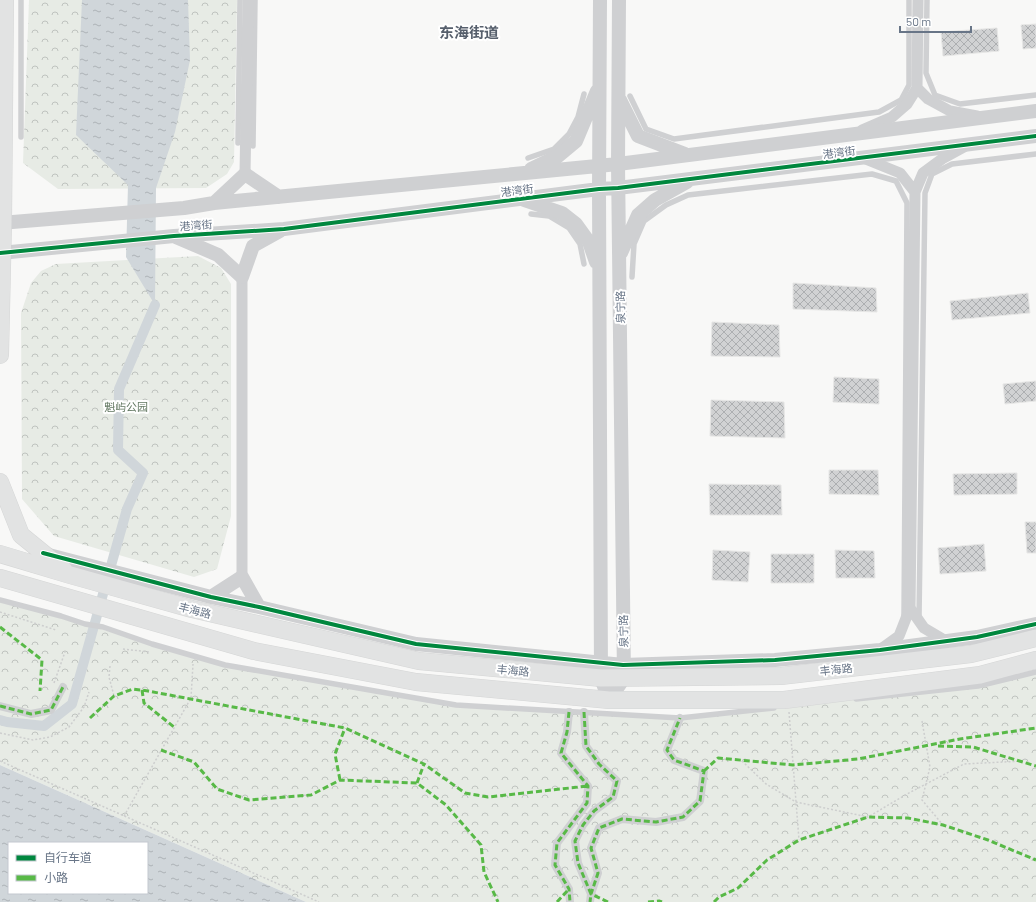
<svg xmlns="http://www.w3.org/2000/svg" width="1036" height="902" viewBox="0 0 1036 902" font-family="Barlow,'Noto Sans SC',sans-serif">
<defs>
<pattern id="park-crowns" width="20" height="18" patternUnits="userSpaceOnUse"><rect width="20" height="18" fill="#e7ebe5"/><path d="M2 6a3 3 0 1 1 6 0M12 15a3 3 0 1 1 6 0" fill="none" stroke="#bfc3bf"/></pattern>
<pattern id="water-ripples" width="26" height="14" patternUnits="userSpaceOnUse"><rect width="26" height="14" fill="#d0d6da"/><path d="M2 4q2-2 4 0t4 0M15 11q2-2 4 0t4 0" fill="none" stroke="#adb2b6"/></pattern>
<pattern id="building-cross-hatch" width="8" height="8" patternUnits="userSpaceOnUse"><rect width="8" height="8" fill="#d1d2d3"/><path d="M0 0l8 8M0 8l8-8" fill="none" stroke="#adafb1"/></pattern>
</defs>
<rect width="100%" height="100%" fill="#f8f8f7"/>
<path fill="url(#park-crowns)" d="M29 0H237L234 162 227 174 206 188 58 189 23 163Z
M198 256 221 268 231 284V516L217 569 194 577 54 536 22 499 21 313 31 283 41 271 56 264Z
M0 600 225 665 456 705 680 718 1036 672V902H306L0 765Z"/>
<path fill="url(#water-ripples)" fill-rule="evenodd" d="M82 0H188L190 60 175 132 156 188 155 305 126 257 128 185 76 135Z
M0 765 306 902H0ZM9 843H147V893H9Z"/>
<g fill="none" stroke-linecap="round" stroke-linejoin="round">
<path stroke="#d0d6da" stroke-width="10" d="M0 720 7 722 44 726 72 704 127 509 143 473 118 450 119 389 155 305"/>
</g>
<path fill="url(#building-cross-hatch)" stroke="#e7e7e6" d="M1036 24V48L1023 49 1021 25Z
M997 28 999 51 943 56 941 32Z
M793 283 876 288 877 312 793 309Z
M1028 293 1030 313 952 320 950 301Z
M712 322 779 325 780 357 711 356Z
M834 377 879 379V404L833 402Z
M1036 381V401L1005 404 1003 384Z
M711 400 784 402 785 438 710 436Z
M829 470H878L879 495 829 494Z
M1017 473V494L954 495 953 474Z
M709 484 781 485 782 515H710Z
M1025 522H1036V553H1027Z
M984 544 986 571 940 574 938 548Z
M713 550 750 552 748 582 712 580Z
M835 550 874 551 875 578H836Z
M771 554H814V583H771Z"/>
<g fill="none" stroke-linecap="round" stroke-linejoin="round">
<g stroke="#d5d6d6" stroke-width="18">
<path id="primary" d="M0 355 3 223 5 0
M0 482 21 535 64 570
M0 554 70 575 192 609 419 661 601 678 781 676 971 654 1036 638
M0 578 254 651 416 682 609 700H784L980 675 1036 660"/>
</g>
<path stroke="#cdcece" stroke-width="1.5" stroke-dasharray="2 2" stroke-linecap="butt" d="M0 612 56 630
M123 649 149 652 150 651
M110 666 109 677 114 696
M54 683 65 652
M789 712 799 840
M922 721 930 767 922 800 943 825
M0 733 33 740 50 737 69 727 84 707 89 692
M0 761 319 902
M742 761 766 784 796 802 868 817 907 794 964 764 1023 761
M124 816 191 698 193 664"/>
<path stroke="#cfd0d2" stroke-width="5.5" d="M21 0V137
M927 0 926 73 935 95 960 104 1036 95
M630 96 646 129 674 139 879 112 901 100 909 85V0
M238 143 240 0
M253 146 255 0
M528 158 554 149 569 134 578 117 584 94
M531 214 549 216 569 228 580 244 584 264
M632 277 634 244 644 221 666 205 688 195 872 174 896 181 907 203 904 615
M0 600 61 616 85 624 103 627 152 644 225 665 456 705 680 718 774 708
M919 619 925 193 932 174 952 164 1036 154
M856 699 978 686 1036 672"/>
<path stroke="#cfd0d2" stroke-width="8" d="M0 706 31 714 51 710 63 687
M569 712 567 732 561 753 588 786 587 803 557 843 555 865 569 889 570 902
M584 712 586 746 599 764 617 781 613 797 594 811 583 825 575 841 578 863 591 894 590 902
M591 894 598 873 591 848 599 828 622 819 656 822 683 817 700 801 704 771 674 760 667 750 680 718"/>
<path stroke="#cfd0d2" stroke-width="11" d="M917 88 918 0
M862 130 892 117 907 104 917 88 928 99 950 111 977 116
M863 158 900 173 915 192 923 173 942 159 964 147
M245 174 248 0
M242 277V577
M910 608 915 192
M881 649 899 636 910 608 924 628 946 641"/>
<path stroke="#cfd0d2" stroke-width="14" d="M600 0 599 189 601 678 609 700
M620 100 638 136 685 154
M531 169 558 156 576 141 597 91
M524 200 562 213 576 224 589 242 596 262
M214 203 245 174 279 197
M0 223 184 208 214 203 618 164 1036 111
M176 237 218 255 242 277 253 246 280 231
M0 253 174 236 284 229 599 189 618 188 1036 136
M621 253 638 215 655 200 687 182
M45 554 211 597 259 607 416 644 623 665 775 660 880 650 977 637 1036 624
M211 597 242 577 259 607
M609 700 624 678 618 164 619 0"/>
<use href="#primary" stroke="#e2e3e3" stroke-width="17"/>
<path stroke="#58b947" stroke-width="3" stroke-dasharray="6 3" stroke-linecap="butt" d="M0 627 42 660 40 691
M142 690 144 703 174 727
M0 706 31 714 51 710 63 687
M569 712 567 732 561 753 588 786 587 803 557 843 555 865 569 889 570 902
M584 712 586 746 599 764 617 781 613 797 594 811 583 825 575 841 578 863 591 894 590 902
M90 718 114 696 133 689 148 691 345 728 424 764 465 793 488 797 588 786
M938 746 973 747 1036 766
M161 750 194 762 217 789 249 800 311 795 340 780 417 783 446 805 481 845 484 872 498 902
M704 771 718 758 793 765 858 759 960 739 1036 728
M340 780 335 754 345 728
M417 783 424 764
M557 902 569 889
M608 902 591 894 598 873 591 848 599 828 622 819 656 822 683 817 700 801 704 771 674 760 667 750 680 718
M648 902 659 901 662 902
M714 902 719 897 738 888 767 860 799 840 868 817 908 818 943 825 988 840 1036 860"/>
<g stroke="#fff" stroke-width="6">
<path id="cycleway" d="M0 253 174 236 284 229 599 189 618 188 1036 136
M43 553 211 597 259 607 416 644 623 665 775 660 880 650 977 637 1036 624"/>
</g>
<use href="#cycleway" stroke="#00873e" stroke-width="4"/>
</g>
<g text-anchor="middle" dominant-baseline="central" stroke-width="4" stroke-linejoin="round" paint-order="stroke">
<g font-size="11" fill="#687587" stroke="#fff">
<text transform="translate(839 152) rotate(-7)">港湾街</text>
<text transform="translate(517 190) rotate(-7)">港湾街</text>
<text transform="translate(196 225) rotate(-4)">港湾街</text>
<text transform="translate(620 307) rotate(-91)">泉宁路</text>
<text transform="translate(195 610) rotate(14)">丰海路</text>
<text transform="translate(623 631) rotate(-91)">泉宁路</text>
<text transform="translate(836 669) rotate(-6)">丰海路</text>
<text transform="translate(513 670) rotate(5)">丰海路</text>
</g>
<g font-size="11" fill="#647963" stroke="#fff">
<text x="126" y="406">魁屿公园</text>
</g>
<g font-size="15" font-weight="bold" fill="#565f6c" stroke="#fff">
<text x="469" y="32">东海街道</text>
</g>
</g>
<rect x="8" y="842" width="140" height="52" fill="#ffffff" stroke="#c3c8cf"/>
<rect x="16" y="855" width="20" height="6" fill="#00873e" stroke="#c3c8cf"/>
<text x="44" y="862" font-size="12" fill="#687587">自行车道</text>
<rect x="16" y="875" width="20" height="6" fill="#58b947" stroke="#c3c8cf"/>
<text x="44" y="882" font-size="12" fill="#687587">小路</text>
<path d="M900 26v6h71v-6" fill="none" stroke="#687587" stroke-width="2"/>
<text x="906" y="26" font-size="12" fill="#687587" stroke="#ffffff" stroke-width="3" paint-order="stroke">50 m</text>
</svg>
